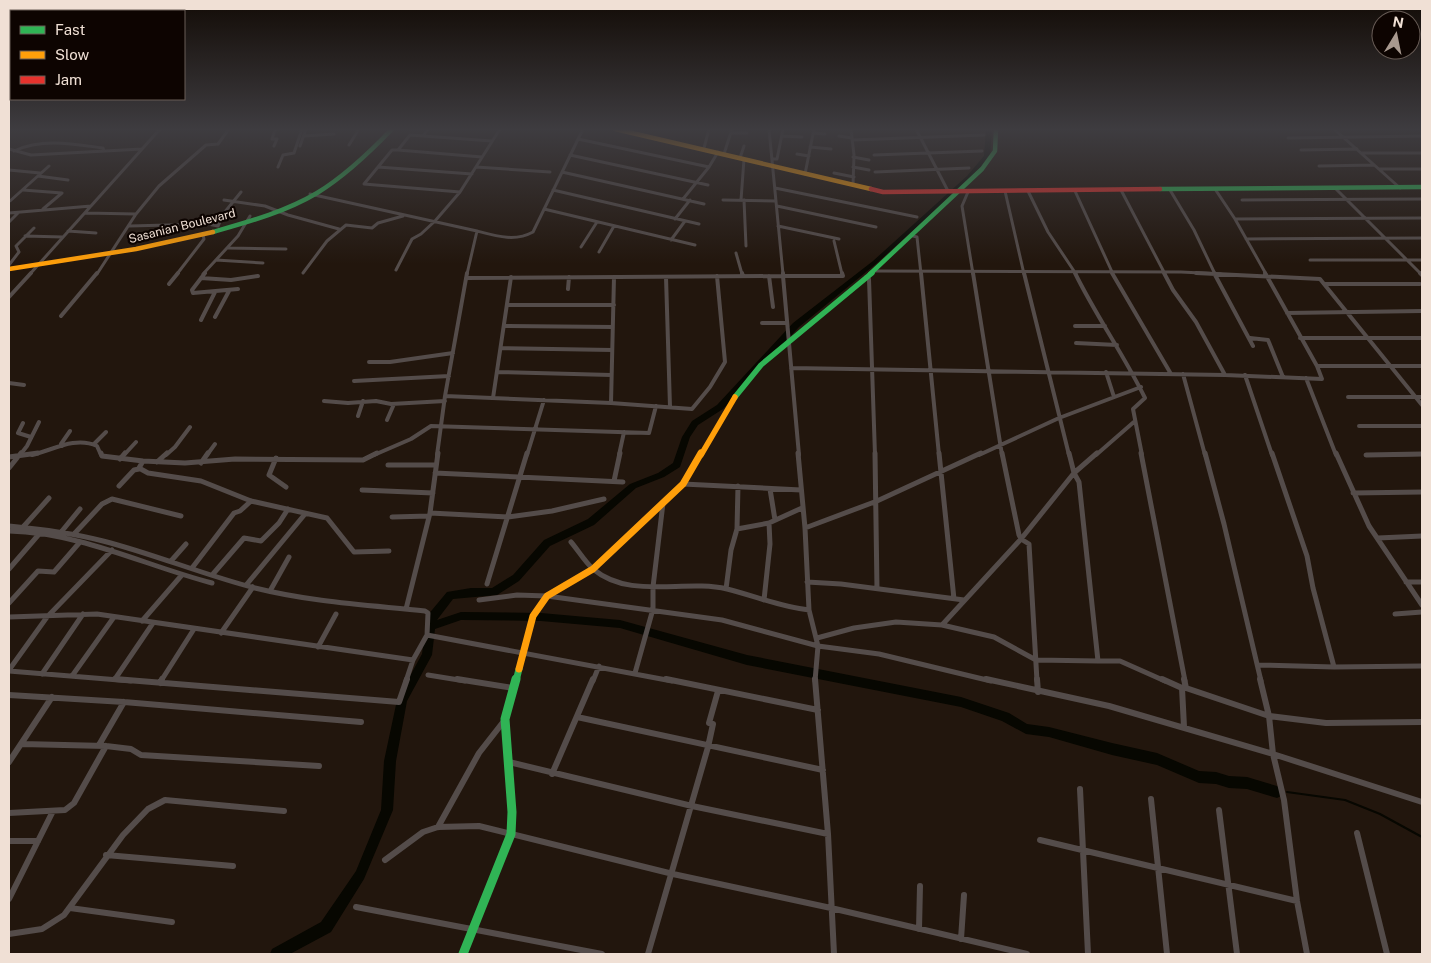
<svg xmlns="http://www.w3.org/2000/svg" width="1431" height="963" viewBox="0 0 1431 963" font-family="'Public Sans',sans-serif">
<rect width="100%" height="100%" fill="#22160d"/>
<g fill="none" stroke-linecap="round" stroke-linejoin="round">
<path stroke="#070701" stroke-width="2" d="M1287 792 1345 800 1380 814 1422 837"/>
<path fill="#070701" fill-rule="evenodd" d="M986 129H992L990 156 971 178 877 263 799 327 723 409 698 425 690 437 680 467 664 477 636 488 594 525 550 546 519 581 497 595 453 599 437 620 461 612 541 613 620 620 747 655 961 697 1009 713 1027 724 1049 727 1112 743 1157 753 1199 771 1216 772 1229 776 1247 777 1277 786 1281 788 1283 792 1281 796 1277 798 1247 789 1229 788 1216 784 1199 783 1157 765 1112 755 1049 737 1026 734 1002 721 961 707 747 665 620 628 541 621 461 620 435 629 432 655 407 701 396 761 393 810 364 879 331 932 290 954H270L272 949 321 922 356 871 381 810 384 761 397 700 422 654 427 616 447 592 471 588H492L513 575 544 540 588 519 630 484 658 473 673 463 682 437 692 421 717 405 793 323 873 261 967 176 984 156Z"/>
<path stroke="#544c4a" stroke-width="3" d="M769 129 783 274
M851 129 854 155 853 185
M916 129 948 191
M1334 129 1400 188
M731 133H747
M813 133 825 134
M304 136 334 134
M423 136 428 129
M782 136 802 137
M839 136 852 138
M1288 138 1422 136
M578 139 709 167
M852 140 984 135
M349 145 359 129
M274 146 277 139H272L275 130 278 129
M300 146 306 129
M810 147 831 149
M704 148 709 129
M9 149 31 155 142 149
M398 150 482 157
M1301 150 1357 149
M14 151C42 138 73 144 103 148L104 151
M1361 153H1422
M724 154 732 129
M797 154 809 156
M570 155 708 185
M874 155 982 151
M853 157 869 160
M740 158 744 146
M773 159H777L783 129
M1319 166 1374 165
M278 167 283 155 294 153 302 129
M378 167 472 174
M476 167 550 172
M853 167 869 170
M1379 169H1422
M9 170 40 173
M562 172 704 204
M875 172 969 168
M834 173 854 177
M805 174 814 129
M38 176 68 180
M775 188 917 217
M1335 188 1421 274
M1215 189 1235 219 1266 274
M23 190 62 193
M553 190 699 224
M1121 190 1165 274
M1170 190 1194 230 1215 274
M1005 191 1024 274
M1028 191 1048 232 1076 274
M1075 191 1113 274
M460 192 364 184 392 150H398L410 135 492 141
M968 192 962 206 973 274
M310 194 477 231 467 274
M683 199 709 167 718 152
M224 200 265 206 288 215 339 229
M723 200 776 201
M741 200 744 159
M744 200 746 246
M1242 200 1422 199
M10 201 49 166
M777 206 876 227
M43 209 62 193
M544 209 695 245
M9 213 91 206
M85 213 136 214
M675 219 690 200
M1235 219 1422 218
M9 222 18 213
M129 226 208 224 218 226 224 213 241 192
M778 226 839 239
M68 231 96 233
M477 231C496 236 515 242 533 232L583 129
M25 236 63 237
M913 236 917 237 921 274
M1246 239 1422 238
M671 240 685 221
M834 241 842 274
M581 247 597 222
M228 248 286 249
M599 252 614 226
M736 253 742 274
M216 260 263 263
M1310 260H1422
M9 265 19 252 16 246 34 228
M396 270 412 239 421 234 435 221 460 192 500 129
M874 271 1181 272 1221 274
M303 273 327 241 346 225 372 228 378 223 403 216
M30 274 160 129
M97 274 136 214 159 186 206 145 218 144 229 129
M177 274 204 239 203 235
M203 274 238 236 250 216"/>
<path stroke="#544c4a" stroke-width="4" d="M205 273 192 290 193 293 238 289
M742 273 743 276
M921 273 939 455
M973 273 1002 455
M1024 273 1069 455
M1075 273C1096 316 1124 355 1145 398L1133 409 1142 455
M1112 273 1171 374
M1164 273 1173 290 1196 322 1225 375
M1196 273 1320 279 1324 284H1420
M1214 273 1253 346
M1265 273 1317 366
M1420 273 1422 275
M769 276 773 307
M666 277 670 407
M866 277 869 279 875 455
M201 278 231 280 258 276
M466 278 783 276V273
M169 284 178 273
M1324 284 1422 405
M568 289 569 277
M9 297 31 273
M507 305H614
M1287 313 1422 311
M61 316 97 273
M215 317 229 291
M201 320 215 292
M762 323H786
M504 326 613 327
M1075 326H1105
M1250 338 1268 340 1283 377
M1300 338H1422
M1076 343 1117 345
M501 348 612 350
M369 362H390L453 353
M791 368 1225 375 1322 379 1317 366H1422
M497 372 611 375
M1106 372 1114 397
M1183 374 1205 455
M1245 375 1272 455
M1306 378 1336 455
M354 381 449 376
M9 383 24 385
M445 396 611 403 692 409 710 387 725 362 717 276
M1348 397H1422
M493 398 511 277
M324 401 348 403 376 401 391 404 445 401
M611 403 614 277
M358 416 363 401
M387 420 394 404
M23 423 18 433 31 437
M1359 426H1422
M94 444 106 432
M62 446 61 444 70 431
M20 455 27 446 39 422
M32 455C53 450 75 436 97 446L101 455
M124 455 136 442
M166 455 175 447 190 427
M207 455 215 444
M374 455 411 439 431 426 649 433 656 406
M437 455 445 396 467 273
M527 455 544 400
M619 455 624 432
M799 455 783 276H843L842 273
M979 455 1059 418 1141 387
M1096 455 1135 421
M1386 455 1422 454"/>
<path stroke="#544c4a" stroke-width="5" d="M101 453 102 456 143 461 185 463 235 459 363 460 377 453
M798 453 805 528 809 610 818 646 815 681
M875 453 877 589
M939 453 954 599
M1002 453 1019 535 1021 539 1029 544 1037 681
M1069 453 1074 473 1079 482 1098 661H1120L1165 681
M1141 453 1185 681
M1205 453 1224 524 1261 681
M1272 453 1307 556 1313 588 1334 667
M1336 453 1369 526 1422 605
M1366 455 1422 454
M9 457 38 453
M276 458 269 475 286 487
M120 459 125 453
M143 461 139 468 148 473 201 481 251 501 327 518 354 552 389 551
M157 462 167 453
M201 463 208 453
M388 465H436
M9 468 21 453
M435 473 623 482
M614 481 620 453
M683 484 801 490
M119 486 134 470 139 469
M770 489 775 520
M362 490 433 493
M1353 493 1422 492
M430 513 508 517 552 511 604 499
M392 517 429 516
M9 526C41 529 72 533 103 541 154 554 204 575 255 588 311 602 368 605 425 611L428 613 427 635
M24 526 49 498
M805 528 877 501 981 453
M737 529 769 523 802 508
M9 531C82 533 143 565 212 583
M62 531 80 509
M75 533 102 504 112 499 181 516
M1378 538 1422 536
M571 542C578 550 585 562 593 569 630 600 684 579 727 589 756 596 779 607 809 610
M171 561 186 544
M192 568 234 513 240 511 251 501
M9 569 40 533
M213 574 244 538 261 541 279 523 288 509
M807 582 841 584 964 600
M1406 582H1422
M247 584 305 514
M487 584 527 453
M726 589 731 550 737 529 738 486
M270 591 289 557
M479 600 517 595 547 596 722 620 818 646 879 654 991 681
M764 600 770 544 769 523
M9 603 38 571 54 572 80 542
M406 609 430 513 438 453
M1395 614 1422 612
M9 617 97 614 413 660
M142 621 181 576
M942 625 994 637 1036 660 1098 661
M221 633 253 587
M817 638 854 628 896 622 942 625 1021 539 1074 473 1097 453
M318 647 336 614
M1258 665 1334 667 1422 666
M9 670 47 617 112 550
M9 671 131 681
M635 673 653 609V587L663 503
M42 674 83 614
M428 675 465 681
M72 676 114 617
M115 679 153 623
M161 681 194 629
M406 681 413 660 427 635 672 681
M593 681 599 666"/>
<path stroke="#544c4a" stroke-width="6" d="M115 679 399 702 407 679
M457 679 513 688
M666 679 818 710
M815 679 828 834 834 954
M986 679 1109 706 1273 754 1422 802
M1037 679 1038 692
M1162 679 1182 688
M1260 679 1269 716 1273 754 1284 800 1297 901 1307 954
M160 683 162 679
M1186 688 1269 716 1326 723 1422 722
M9 695 124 702 361 722
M577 717 823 770
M1184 727 1182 688H1186L1184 679
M22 744 106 746 131 749 141 755 319 766
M99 745 124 702
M9 762 52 697
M509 762 692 806 828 834
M552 774 593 679
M1080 789 1088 954
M1151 799 1167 954
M1219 810 1237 954
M9 813 65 810 74 803 106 746
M438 827 479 753 504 721
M1357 833 1387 954
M1040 840 1297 901
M9 841H38
M106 855 233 866
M385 860 423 832 438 827 479 826 673 874 831 908 1027 954
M9 899 53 811
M356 907 602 954
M70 908 172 922
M919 929 920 886
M9 934 42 929 64 915 123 835 148 809 165 800 284 811
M961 939 964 895
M648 954 708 747 713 724 709 723 718 691"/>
<path stroke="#30b455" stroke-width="4.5" d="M1160 189 1422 187
M213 232C248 222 285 212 317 193 345 176 369 153 392 129
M870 274 982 169 995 151 996 129"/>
<path stroke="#30b455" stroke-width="5.5" d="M735 397 761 365 872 273"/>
<path stroke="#30b455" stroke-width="7" d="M516 681 519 669"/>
<path stroke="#30b455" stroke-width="9" d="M463 954 511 834 512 812 505 719 516 679"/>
<path stroke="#ff9f0a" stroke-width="4.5" d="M615 129 871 189
M9 269 136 249 213 232"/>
<path stroke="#ff9f0a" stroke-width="5.5" d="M701 455 735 397"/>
<path stroke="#ff9f0a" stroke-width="7" d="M519 669 533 616 547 596 593 569 683 484 701 453"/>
<path stroke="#e5322d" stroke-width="4.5" d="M871 189 883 192 1160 189"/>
</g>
<linearGradient id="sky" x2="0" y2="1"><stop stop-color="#130c07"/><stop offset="0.49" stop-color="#3e3c40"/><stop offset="1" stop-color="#3e3c40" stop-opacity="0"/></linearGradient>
<rect width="1431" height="264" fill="url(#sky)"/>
<g text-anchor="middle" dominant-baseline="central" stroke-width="4.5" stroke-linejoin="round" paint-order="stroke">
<g font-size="12" fill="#f0e0d5" stroke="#0d0401">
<text transform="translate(182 226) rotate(-14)">Sasanian Boulevard</text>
</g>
</g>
<rect width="1431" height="963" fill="none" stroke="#f0e0d5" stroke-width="20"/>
<rect x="10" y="10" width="175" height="90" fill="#0d0401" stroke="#685c56"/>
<rect x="20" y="26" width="25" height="8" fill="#30b455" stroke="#685c56"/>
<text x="55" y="35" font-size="15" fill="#f0e0d5">Fast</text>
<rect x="20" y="51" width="25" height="8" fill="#ff9f0a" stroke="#685c56"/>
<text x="55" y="60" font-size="15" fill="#f0e0d5">Slow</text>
<rect x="20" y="76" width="25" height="8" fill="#e5322d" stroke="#685c56"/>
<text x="55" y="85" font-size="15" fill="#f0e0d5">Jam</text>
<g transform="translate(1396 35) rotate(10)"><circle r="24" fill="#0d0401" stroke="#685c56"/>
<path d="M0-4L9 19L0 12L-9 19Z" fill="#a8998f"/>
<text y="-8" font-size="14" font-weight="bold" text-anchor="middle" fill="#f0e0d5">N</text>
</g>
</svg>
